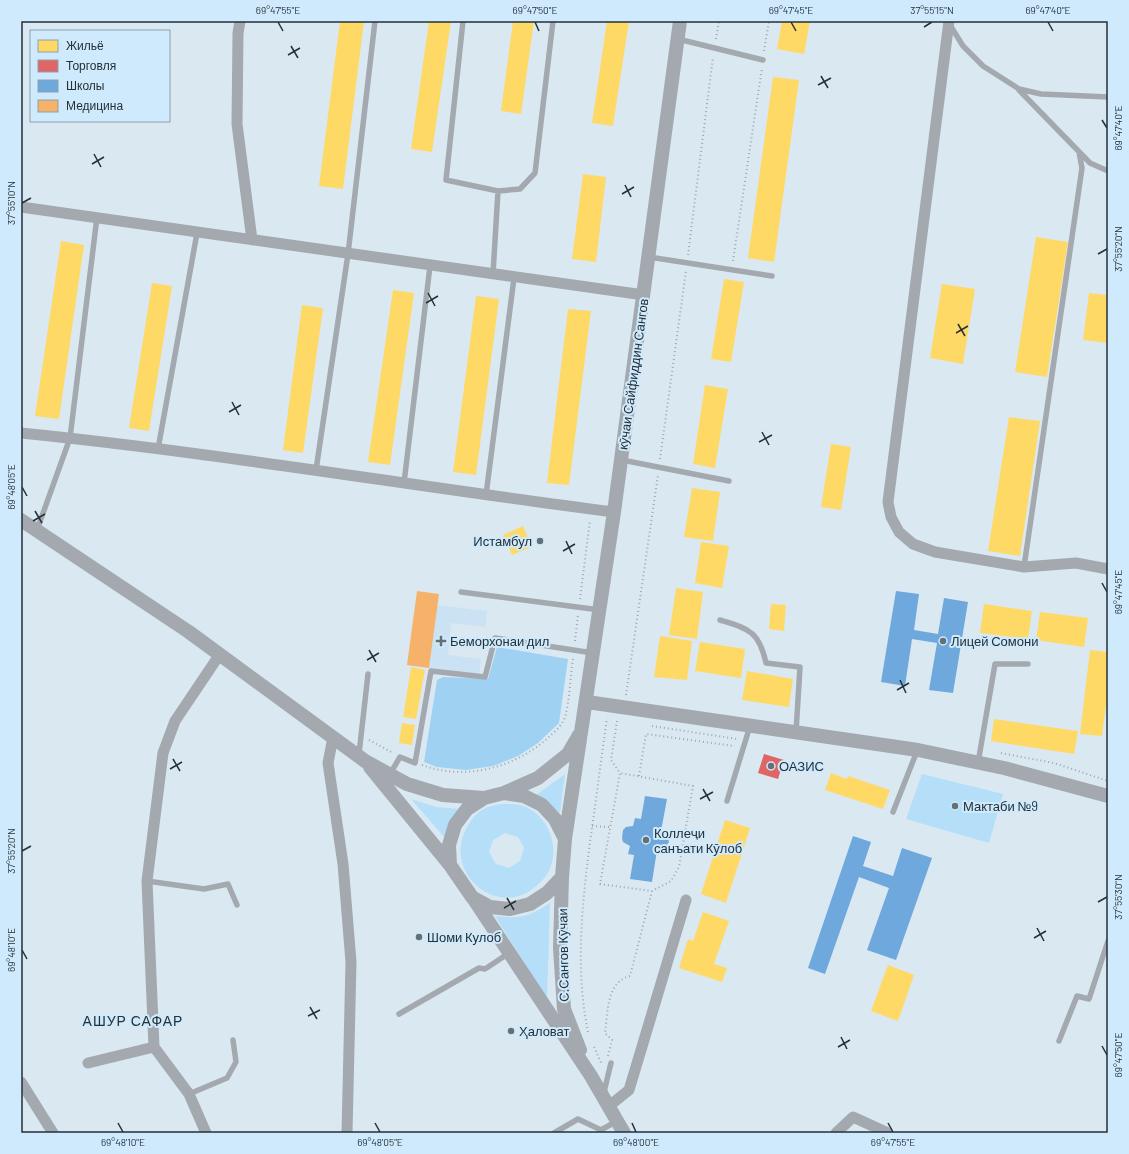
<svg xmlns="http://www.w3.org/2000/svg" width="1129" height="1154" viewBox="0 0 1129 1154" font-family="Barlow,sans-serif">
<rect width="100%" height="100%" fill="#dae8f2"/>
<path fill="#cae2f4" d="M437 605 487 611 485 627 451 623 448 655 481 659 479 674 429 668Z"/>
<path fill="#b5def9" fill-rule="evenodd" d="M565 774 560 813 536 795Z
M922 774 1003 794 989 843 906 819Z
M411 799 436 807 460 809 445 838Z
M501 804C507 804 514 804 520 805 544 811 558 839 552 862 550 872 543 881 535 887 497 919 443 873 466 829 470 821 476 813 484 809 489 806 496 805 501 804ZM505 833 518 837 524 848 520 861 509 868 496 864 489 852 493 840Z
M550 903 547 999 495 916C520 919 529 917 550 903Z"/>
<path fill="#9ed1f2" d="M497 647 568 659 559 723 538 743 518 756 493 766 466 770 437 767 424 762 437 680 443 677 488 679Z"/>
<path fill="#ffd966" d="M340 21H364L343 189 319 186Z
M429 21H451L432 152 411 149Z
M513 21H534L521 114 501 111Z
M607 21H629L613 126 592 123Z
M782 21H810L804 54 777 49Z
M773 77 799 80 774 262 748 258Z
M583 174 606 177 596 262 572 259Z
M1036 237 1068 242 1047 377 1015 372Z
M61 241 84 245 59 419 35 416Z
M724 279 744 282 731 362 711 359Z
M152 283 172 286 149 431 129 428Z
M942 284 975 289 963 364 930 358Z
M393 290 414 293 390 465 368 462Z
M1089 293 1108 295V343L1083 340Z
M476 296 499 299 476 475 453 472Z
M302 305 323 308 303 453 283 450Z
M568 309 591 311 569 485 547 483Z
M705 385 728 389 715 468 693 464Z
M1009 417 1040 421 1020 556 988 551Z
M831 444 851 447 841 510 821 507Z
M692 488 720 492 713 541 684 537Z
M523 526 532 547 512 555 503 535Z
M701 542 729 546 722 588 695 583Z
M676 588 703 592 697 639 669 635Z
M771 604 786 605 784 631 769 629Z
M984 604 1032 611 1028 639 980 633Z
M1040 612 1088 618 1084 647 1036 640Z
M660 636 692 641 687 680 654 677Z
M700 642 745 649 741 678 695 671Z
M1090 650 1108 652V690L1102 736 1080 734Z
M411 667 425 670 416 719 403 717Z
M747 671 793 679 789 707 742 700Z
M994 719 1078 731 1074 754 991 741Z
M402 723 415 725 412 745 399 743Z
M831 773 847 779 848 776 890 790 883 809 825 790Z
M725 820 750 828 726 903 701 894Z
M703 912 729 921 714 964 727 968 722 982 679 968 688 939 693 941Z
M888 965 914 975 898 1021 871 1011Z"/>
<path fill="#e06666" d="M764 754 784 760 778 779 758 773Z"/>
<path fill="#6fa8dc" d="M896 591 919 594 914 630 938 634 944 598 968 602 953 693 929 690 937 643 912 639 905 686 881 682Z
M645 796 667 799 661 831 667 835 669 842 665 848 657 850 652 882 630 879 634 855 628 854 630 846 623 842 622 838 623 830 626 827 633 826 635 818 641 819Z
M853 836 871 842 863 866 893 876 902 848 932 858 896 960 867 950 889 888 859 877 825 974 808 968Z"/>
<path fill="#f6b26b" d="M417 591 439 594 429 668 407 665Z"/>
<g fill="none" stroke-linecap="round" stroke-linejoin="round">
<path stroke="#9fa7ab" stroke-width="2" stroke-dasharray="1 3" stroke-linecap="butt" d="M716 39 719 21
M764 51 769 21
M688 255 713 57
M733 261 762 68
M660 459 686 271
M580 599 590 520
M575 641 578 615
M626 695 658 475
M617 721 611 760 620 773 600 884 652 891 671 881 679 867 693 786 620 773
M652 726 737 739
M369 740 393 753
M1001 753 1054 763 1108 781
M422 765C465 781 514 768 548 738 554 732 562 726 565 717 570 700 570 677 573 659
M639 776 646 734 734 746
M592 826 610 827
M588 1032C575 968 582 906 590 842 596 801 601 760 607 718
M594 1047 602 1065
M608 1056 612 1040 605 1033C608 1013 606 982 630 976L652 891"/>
<path stroke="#a3a9ae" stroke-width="5.5" d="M463 21 446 180 498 191
M950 25 963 46 983 66 1019 89 1041 94 1108 97
M678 39 763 60
M1019 90 1090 163 1108 171
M649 257 772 276
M493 274 498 191 520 189 535 173 553 21
M158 449 197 233
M622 460 729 481
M316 470 348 254 375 21
M404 483 430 266
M486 495 514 278
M37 530 70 438 97 217
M1024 567 1082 168 1079 152
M461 592 600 610
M720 620C749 629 759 631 766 663L800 667 796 732
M359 754 368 674
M978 763 995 664H1028
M390 774 400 757 415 763 431 671 485 677 495 638 593 653
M727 801 750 726
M893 812 917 751
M147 881 204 889 228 884 237 905
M399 1014 479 968 485 969 509 953
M1059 1041 1077 996 1089 999 1108 941
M604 1092 611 1063
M189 1094 227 1078 236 1062 233 1040
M554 1133 578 1119 601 1130 617 1121"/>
<path stroke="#a3a9ae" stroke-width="11" d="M240 21 238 33 237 124 252 240
M949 21 888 502 891 517 899 532 913 544 935 552 1024 567 1076 563 1108 569
M21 207 644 295
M21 433C220 453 417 487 614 512
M333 737 328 763 343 864 351 962 347 1133
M88 1063 154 1047
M21 1082 53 1133
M609 1106 629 1090 686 900
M206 1133 189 1094 154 1047 147 881 163 753 175 721 220 654
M836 1133 853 1117 888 1133"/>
<path stroke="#a3a9ae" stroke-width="14" d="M21 520 189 632 365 761 407 784 443 795 484 798 504 793 524 796 542 805 555 819 565 839 562 877 547 893 530 904 510 909 490 907 472 897 450 865 449 845 455 825 467 809 484 798
M587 702 918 750 1004 768 1108 796
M370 767 450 865
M504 793 538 778 568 754 579 735
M565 839 614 512 680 21
M562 877 560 948 564 1009 580 1050
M473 898 591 1076 624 1133"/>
</g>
<path fill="none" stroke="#253037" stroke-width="1.5" d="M278 22 283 31M535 22 539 31M791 22 796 31M1048 22 1053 31M924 27 932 22M291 46 298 58M288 55 300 48M821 76 828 88M818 85 831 78M1102 120 1107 128M94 154 101 167M92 164 104 157M625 185 631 197M622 194 634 187M22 203 31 198M1098 254 1107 249M428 293 435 306M426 303 438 296M958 324 965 336M956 333 968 326M232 402 239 415M229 412 241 405M762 432 769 445M759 442 772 435M22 487 27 496M35 511 42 523M33 521 45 514M566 541 572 554M563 551 575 544M1102 583 1107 592M369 650 376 662M367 660 379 653M900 680 906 693M897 690 909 683M173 759 180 771M170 769 182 762M703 789 710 801M700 799 713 792M22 851 31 846M507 898 514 910M1098 902 1107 897M504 908 516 901M1037 928 1044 941M1034 938 1046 931M22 950 27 959M310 1007 317 1019M308 1016 320 1010M841 1037 847 1049M1102 1046 1107 1055M838 1047 850 1040M118 1123 123 1132M375 1123 380 1132M632 1123 636 1132M888 1123 893 1132"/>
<g fill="#647078" stroke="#cfeafc" stroke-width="1.5">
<circle cx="540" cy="541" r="4"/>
<path d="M439 635h4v4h4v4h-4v4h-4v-4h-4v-4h4z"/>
<circle cx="943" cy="641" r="4"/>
<circle cx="771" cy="766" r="4"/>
<circle cx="955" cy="806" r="4"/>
<circle cx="646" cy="840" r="4"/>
<circle cx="419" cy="937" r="4"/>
<circle cx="511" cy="1031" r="4"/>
</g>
<g text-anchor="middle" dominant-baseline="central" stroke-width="4" stroke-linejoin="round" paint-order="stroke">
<g font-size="13" fill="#253037" stroke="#cfeafc">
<text transform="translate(633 374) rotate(-82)">кӯчаи Сайфиддин Сангов</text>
<text transform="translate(563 955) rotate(-91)">С.Сангов Кӯчаи</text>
</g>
<g font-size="13" fill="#253037" stroke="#cfeafc" text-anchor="start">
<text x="532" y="541" text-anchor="end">Истамбул</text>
<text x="450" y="641">Беморхонаи дил</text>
<text x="951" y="641">Лицей Сомони</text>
<text x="779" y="766">ОАЗИС</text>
<text x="963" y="806">Мактаби №9</text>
<text x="654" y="833">Коллеҷи<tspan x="654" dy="15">санъати Кӯлоб</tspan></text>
<text x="427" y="937">Шоми Кулоб</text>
<text x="519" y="1031">Ҳаловат</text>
</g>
<g font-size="14" letter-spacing="1" fill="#253037" stroke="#cfeafc">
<text x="133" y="1020">АШУР САФАР</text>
</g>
</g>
<rect width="1129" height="1154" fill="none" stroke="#cfeafc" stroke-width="44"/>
<rect x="30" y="30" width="140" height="92" fill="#cfeafc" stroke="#8ba0ad"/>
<rect x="38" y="40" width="20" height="12" fill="#ffd966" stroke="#8ba0ad"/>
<text x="66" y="50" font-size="12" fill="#253037">Жильё</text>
<rect x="38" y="60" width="20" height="12" fill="#e06666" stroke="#8ba0ad"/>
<text x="66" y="70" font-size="12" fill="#253037">Торговля</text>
<rect x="38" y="80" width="20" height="12" fill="#6fa8dc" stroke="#8ba0ad"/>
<text x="66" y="90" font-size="12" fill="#253037">Школы</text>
<rect x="38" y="100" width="20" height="12" fill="#f6b26b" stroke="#8ba0ad"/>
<text x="66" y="110" font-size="12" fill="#253037">Медицина</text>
<rect x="22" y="22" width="1085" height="1110" fill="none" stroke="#253037" stroke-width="1.5"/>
<g font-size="10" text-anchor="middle" fill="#253037">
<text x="278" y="14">69°47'55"E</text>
<text x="535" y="14">69°47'50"E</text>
<text x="791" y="14">69°47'45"E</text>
<text x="932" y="14">37°55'15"N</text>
<text x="1048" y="14">69°47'40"E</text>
<text transform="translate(1118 128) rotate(-90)" y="4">69°47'40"E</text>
<text transform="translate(11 203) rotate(-90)" y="4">37°55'10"N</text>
<text transform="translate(1118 249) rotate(-90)" y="4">37°55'20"N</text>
<text transform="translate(11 487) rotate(-90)" y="4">69°48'05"E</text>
<text transform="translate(1118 592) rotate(-90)" y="4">69°47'45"E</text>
<text transform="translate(11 851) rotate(-90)" y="4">37°55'20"N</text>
<text transform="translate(1118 897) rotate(-90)" y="4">37°55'30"N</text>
<text transform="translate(11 950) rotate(-90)" y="4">69°48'10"E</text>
<text transform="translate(1118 1055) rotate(-90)" y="4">69°47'50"E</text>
<text x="123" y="1146">69°48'10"E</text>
<text x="380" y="1146">69°48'05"E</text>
<text x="636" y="1146">69°48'00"E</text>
<text x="893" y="1146">69°47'55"E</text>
</g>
</svg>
